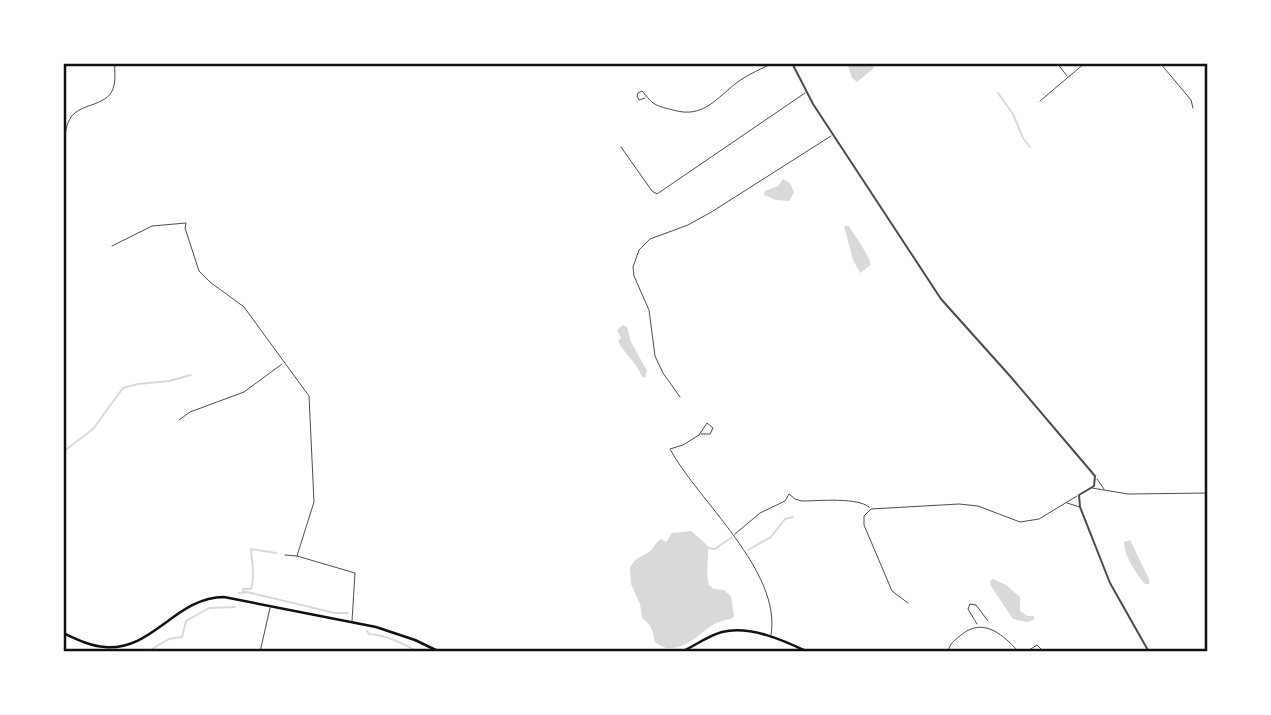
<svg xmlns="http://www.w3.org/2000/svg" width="1271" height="715" viewBox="0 0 1271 715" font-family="Quicksand,sans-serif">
<rect width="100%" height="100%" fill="#fff"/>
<path fill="#d9d9d9" d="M847 63H872L874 68 857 82 852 78Z
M783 179 790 183 794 192 789 201 776 200 764 195 765 191 778 186Z
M844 226H849C856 238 867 251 871 265L860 273 853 260Z
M623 325 627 327 631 342 647 371 645 378 642 377C637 362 624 354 618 341L621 338 617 330Z
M691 531 708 546C709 560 705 572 709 585L714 589 724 590 731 596 734 615 733 618C725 620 717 622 711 626 696 637 674 659 655 642 652 628 652 626 642 618L640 604 631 584 630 568C637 554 646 557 653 548 655 545 657 541 661 539L666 542 672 533Z
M1130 540 1149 579V584H1145C1136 573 1124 556 1124 542Z
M993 579 1006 585 1020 597V611L1027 616H1034V620L1027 622 1013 619 991 586 990 581Z"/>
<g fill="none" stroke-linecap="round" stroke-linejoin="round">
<path stroke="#d9d9d9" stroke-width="2" d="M998 93 1013 114 1023 138 1030 147
M63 452 93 429 123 388 138 384 169 381 191 375
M708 548 715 549 732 537
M748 550 771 537 785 519 793 517
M239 593 247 592 335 613H348
M244 593 243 589H251C255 577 252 563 251 549L276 553
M367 631 369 634C387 635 403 644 419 652
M147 652 169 639 182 637 186 621 209 608 235 607"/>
<path stroke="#4c4c4c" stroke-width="1" d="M1057 63 1067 76
M1160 63 1191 100 1193 108
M645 98 639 100 637 96 638 93 642 91C654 105 653 105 673 110 704 119 716 98 739 81 749 74 761 69 773 63
M1040 101 1085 63
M621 147 652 191 657 194 805 93
M63 149C66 137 64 128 71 117 82 102 110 107 114 85 116 78 114 70 115 63
M112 246 152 226 186 223 185 228 199 271 210 282 244 307 309 396 314 502 297 556
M680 397 663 373 655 356 649 310 634 276 633 267 639 250 650 239 688 225 713 211 831 136
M179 420 190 412 244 392 282 364
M701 434H710L713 428 707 423 699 435 683 445 670 449C698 501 782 571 771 635
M1097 479 1104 489
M1092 488 1128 494 1208 493
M1067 503 1080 507
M735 534 760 513 785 501 789 494 795 499 802 501C819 501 857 497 869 507
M285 555 297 556 355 573 352 621
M908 603 892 591 864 525V516L871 509 959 504 978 506 1020 522 1039 519 1077 496
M977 624 968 609 970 604 976 605 988 621
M260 652 270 608
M948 652C949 644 955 640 961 635 984 616 1004 636 1019 652
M1026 652 1037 645 1044 652"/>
<path stroke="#4c4c4c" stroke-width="2" d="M792 63 813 104 941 299 1010 376 1095 476 1094 486 1079 495 1080 507 1110 583 1149 652"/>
<path stroke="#111" stroke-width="2.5" d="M63 633C76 639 90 646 105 647 153 651 176 597 224 597L376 627 415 640 440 652
M681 652C695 646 707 636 722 632 749 625 783 640 808 652"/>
</g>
<rect width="1271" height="715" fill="none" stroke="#ffffff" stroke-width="130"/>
<rect x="65" y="65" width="1141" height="585" fill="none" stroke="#111" stroke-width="2.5"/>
</svg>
